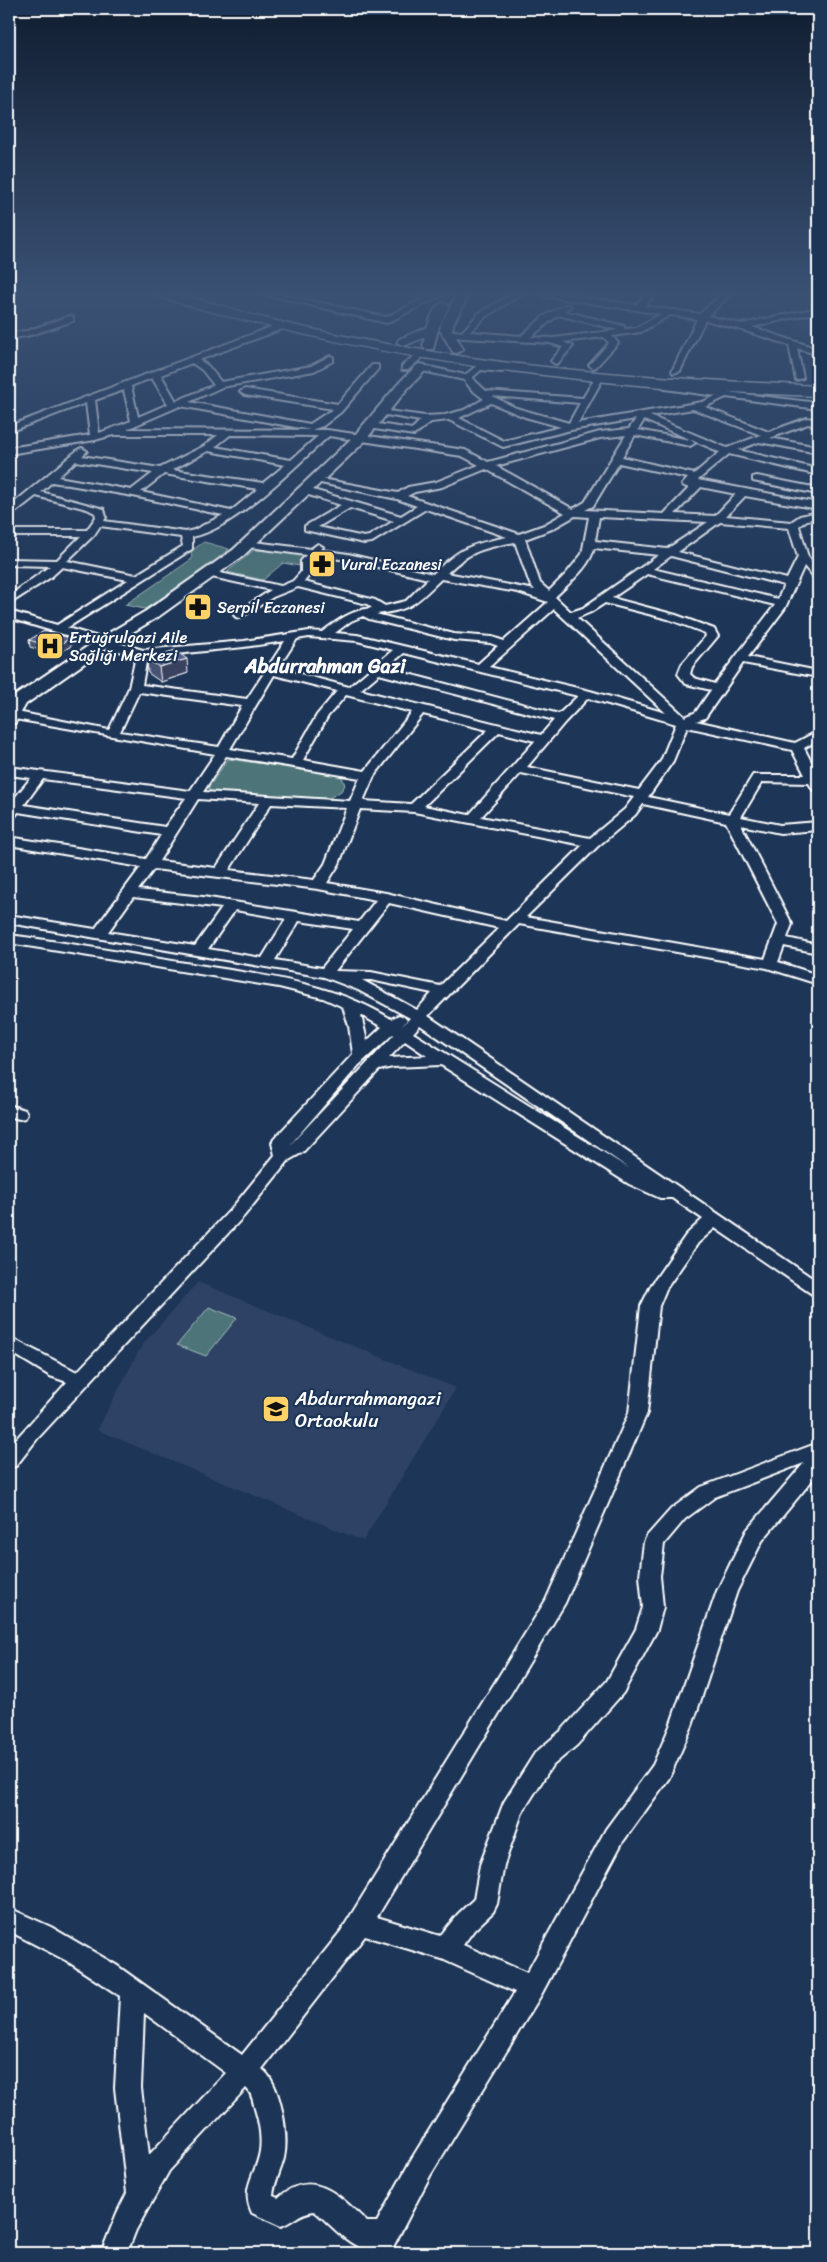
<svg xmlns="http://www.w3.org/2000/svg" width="827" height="2262" viewBox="0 0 827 2262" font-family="Sriracha,sans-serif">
<rect width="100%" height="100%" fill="#1d3557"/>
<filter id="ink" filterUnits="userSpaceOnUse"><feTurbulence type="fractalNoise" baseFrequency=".02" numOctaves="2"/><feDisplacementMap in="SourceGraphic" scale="10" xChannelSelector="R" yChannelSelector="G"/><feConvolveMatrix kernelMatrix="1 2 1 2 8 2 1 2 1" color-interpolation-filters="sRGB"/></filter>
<g filter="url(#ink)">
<path fill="#2d4265" d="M818 316V333L792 322 801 320Z
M198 1282 456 1388 363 1541 97 1430 142 1345Z"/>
<path fill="#4d7579" stroke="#a6babc" d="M204 542 229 549 197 577 145 609 125 605 192 559 191 551Z
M254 550 307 554 300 566 283 563 263 580 227 572Z
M228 759 332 773 342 777 345 785 341 791 326 800 211 792 208 788Z
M209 1307 237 1318 206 1356 177 1345Z"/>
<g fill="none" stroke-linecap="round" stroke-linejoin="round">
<g stroke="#fff" stroke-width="4">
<path id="street" d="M263 294H279L386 317 433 294H444L387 323Z
M512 294H522L485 317 470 332 521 336 544 316 567 304 571 306 564 311 624 326V329L636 328 661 314 545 296 541 294H562L636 305 647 294H656L644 306 700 314 722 294H731L708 316 742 324 818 308V312L752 327 818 349V355L797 348 803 378 796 380 789 345 739 329 705 320 680 371 673 373 672 371 697 319 670 315 641 332 612 336 618 343 596 367 593 368 589 365 609 343 604 337 563 342 573 346 558 363 555 364 551 361 563 347 550 343 463 338 443 333 447 330 462 332 479 313ZM558 315 618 330H619L553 338 531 337Z
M70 316 73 317V321L31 335 9 339V333L27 331Z
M282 323 286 326 285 328 199 360 208 366 221 382 311 366 330 356 333 357V361L314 371 222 387 189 402 310 424 333 409 245 395 240 392 245 389 338 404 372 365H378V369L341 412 323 426 311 430 180 406 127 429 327 430 465 450 488 462 600 432 629 429 636 419 571 430 503 447 449 420 431 422 414 435 368 428 366 426 371 423 412 429 420 421 380 414V410L425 416 445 415 464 410 484 399 472 390 464 380 418 370 417 368 421 365 465 375 479 364 505 367 506 369 502 372 481 370 472 378 486 391 583 398 595 378H601L602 380 578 423 702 402 716 396 665 389 663 387 668 384 719 391 724 387 727 388 728 392 818 403V409L726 397 705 407 769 432 807 418 818 420V426L808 424 770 438 818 447V453L759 442 738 450 818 469V475L729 454 698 480 813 502 818 505 813 508 745 496 726 516 791 522 800 516 818 512V518L807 520 799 526 808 557 818 569V579L814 578 804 566 785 608 748 657 818 671V677L743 663 705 718 696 721 795 743 818 731V740L804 748 818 775V791L813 790 809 783 762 782 741 817 780 825 818 822V830L780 833 741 825 792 924 787 938 818 945V953L784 946 778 962 818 975V984L767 968 519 924 428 1016 818 1282V1296L812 1294 715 1228 698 1243 666 1289 659 1306 647 1413 565 1603 377 1917 440 1936 458 1914 474 1899 480 1865 504 1802 535 1753 561 1731 607 1681 636 1629 643 1607 640 1576 644 1542 647 1536 671 1509 701 1487 818 1443V1473L762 1541 737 1591 692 1726 669 1778 622 1843 541 1995 430 2176 390 2253H362L363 2248C346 2244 329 2222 314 2211 298 2213 295 2221 281 2226L252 2213C240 2187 256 2176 260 2151 262 2137 259 2122 255 2109 253 2101 252 2093 246 2088L169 2171 136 2230 127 2253H101L117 2213 127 2193 115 2088 120 1996 67 1961 9 1931V1908L51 1927 116 1965 242 2055 341 1931 546 1600 629 1413 641 1306 652 1284 686 1235 703 1219 672 1198H660L629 1184 441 1065 393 1067 379 1070 303 1152 289 1160 244 1216 37 1439 16 1466 9 1468V1447L67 1382 50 1376 9 1351V1337L77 1372 232 1208 275 1155 272 1143 274 1139 353 1054 349 1026 343 1007 323 998 279 987 9 943V935C65 942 122 953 179 962 251 974 328 980 391 1019L399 1015 404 1017 407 1020 402 1026 410 1018 358 990 324 977 9 923V915L95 929 141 867 9 845V837L146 859 161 835 18 812 14 818 9 819V805L31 778 9 775V767L190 791 215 754 9 718V712L12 711 109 730 129 688 136 656 9 618V611L57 625 128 580 62 567 51 577 9 604V596L50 566 9 565V559L57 560 81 536H9V530H87L96 517 95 513 87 509 36 496 13 514 9 515V507L79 449 82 448 87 451 82 456 160 468 204 446 218 435H113L95 440 9 454V448L90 435 86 403 9 432V426ZM192 363 202 370 214 385 176 401 161 375ZM152 378 168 404 138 417 131 386ZM124 390 131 421 99 433 95 400ZM492 396 580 403 569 423 516 408ZM491 403 525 417 561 427 504 441 459 418ZM693 409 761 435 727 448 650 416ZM644 420 711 448 713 450 720 452 694 474 622 457 635 435 690 446 695 443 690 440 638 430ZM230 435 318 436 291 460 215 447ZM626 435 585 502 573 509 496 466 600 438ZM329 436 462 456 479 465 436 482 408 487 398 493 311 477V481L397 499 417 506 401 516 303 487 299 488V492L341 505 305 526V530L364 543 372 542 426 509 507 537C469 545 461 547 433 574L348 554 321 550 323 547 318 544 311 549 246 541 242 542V546L306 555 301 561V572L293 581 281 586 211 571 206 574 207 576 271 590 236 613 234 615 236 617 240 618 273 597 298 587 367 604 372 608C352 610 338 620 322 632L309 631 244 641 143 650 67 628 192 549V537C235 529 295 466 329 436ZM208 451 285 465 263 483 172 470ZM76 461 153 473 131 490 58 477ZM619 463 688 478 682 485 689 488 664 514 585 510 593 506ZM486 469 565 513 544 525 519 534 407 496 415 492 442 487ZM164 474 258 489 231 511 141 492ZM52 482 133 496 223 515 194 530 186 532 104 521 106 517 104 509 41 492ZM701 487 736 494 715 516 675 514ZM350 508 394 521 369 536 364 537 318 527ZM575 516 589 517 582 554 566 574 549 591 540 583 525 539 552 529ZM599 517 708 522 667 549 595 541ZM720 522 789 528 798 557 787 579 678 552ZM100 526 181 537 183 546 136 575 67 561 94 535ZM515 542 530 584 535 590 447 573C471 550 484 548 515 542ZM594 548 659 555 583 608 571 612 555 597C568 584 590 567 594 548ZM316 556 348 560 428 579 406 601 385 606 375 600 304 582 311 573V561ZM671 556 784 585 778 599 653 569ZM647 574 775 605 715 684 694 678 690 674 692 667 718 636 714 629 676 615 612 598ZM441 579 518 592 548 602 504 641 492 637 454 634 376 614C412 610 416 603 441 579ZM605 603 668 619 705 633 706 636 682 664 678 674 686 684 711 690 696 712 685 717 577 618 591 612ZM554 609 666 713 590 691 489 667ZM363 616 369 619 454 640 490 643 498 646 478 664 357 635 335 633 351 621ZM309 637 357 641 393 650 349 687 278 668 297 639ZM285 641 247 699 142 685 147 657 244 647ZM404 653 578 696 559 714 386 668ZM379 674 554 720 541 735 360 690ZM274 675 337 691 317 715 292 759 230 749ZM139 692 242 706 219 747 120 732ZM346 695 412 712 365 771 303 760 328 716ZM588 698 676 724 661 761 639 790 527 767 565 722ZM423 714 488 730 411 804 363 801 374 776ZM687 727 792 750 805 775H753L729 814 648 797 673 761ZM499 732 535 741 469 815 424 806ZM226 756 360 778 350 801 203 792ZM521 773 634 797 625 809 590 838 481 817ZM43 779 186 798 165 827 24 805ZM198 799 259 803 216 868 159 861ZM271 804 347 808 325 864 314 880 229 870ZM643 804 726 822 778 924 765 959 526 917 598 846 635 815ZM360 809 414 812 583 845 506 921 386 893 327 883 339 864ZM154 869 318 889 376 900 359 922 203 897 138 890ZM133 897 222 908 195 946 108 932ZM389 903 499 928 440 986 371 972 335 971ZM235 910 286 919 262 958 208 949ZM299 921 353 929 322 968 275 960ZM362 980H371L432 993 417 1010ZM361 1015 382 1027 367 1041ZM420 1025 630 1169 413 1033ZM393 1034 394 1035 289 1146 359 1065ZM405 1041 427 1056 389 1058ZM804 1463 747 1530 717 1591 670 1726 653 1765 606 1829 527 1973 463 1945 474 1930 493 1912 497 1904 504 1865 522 1813 551 1767 577 1745 623 1693 657 1630 663 1607 660 1576 664 1544 685 1519 715 1497ZM365 1936 442 1959 515 1992 412 2158 377 2222H367C341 2197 313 2166 278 2198L273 2196C274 2182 281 2171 284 2158 289 2136 281 2083 262 2069ZM144 2013 226 2073 149 2155 141 2088Z
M419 352 426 354 408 370H402V366Z
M757 476 818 488V494L753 481V477Z
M9 1105 25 1110 27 1114 25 1118 19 1119 9 1116Z"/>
</g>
<g stroke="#fff" stroke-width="4">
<path id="secondary" d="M457 294H469L453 324 452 330 463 349 457 353 453 352 440 330 441 324Z
M443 303 449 306 438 329 433 349H425L423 346C425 335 432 305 443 303Z
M421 364 425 365 427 368 425 371 407 389 364 442 243 556 158 617 109 646 26 704 15 723 9 724V704L13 697 97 640 146 611 233 550 354 436 399 383 417 365Z"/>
</g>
<g stroke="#fff" stroke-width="3">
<path id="highway" d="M157 294C192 294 226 308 260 317 308 329 356 339 404 347 541 372 679 379 818 386V396C592 388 377 361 159 297Z
M432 325 439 329 437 332 404 346 397 342 399 339Z"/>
</g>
<use href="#street" fill="#1d3557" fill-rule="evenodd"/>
<use href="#secondary" fill="#1d3557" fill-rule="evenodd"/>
<use href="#highway" fill="#1d3557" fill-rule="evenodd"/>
</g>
<path fill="#475273" stroke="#fff" d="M70 638 71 646 56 655 30 647 29 640Z
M147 659 188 673 161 682 148 673Z"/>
<path fill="#3a425e" stroke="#fff" d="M70 638 71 646 56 655 55 648Z
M187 659 188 673 161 682 159 667Z"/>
<path fill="#535f86" stroke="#fff" d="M44 631 70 638 55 648 29 640Z
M175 650 187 659 159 667 147 659Z"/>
</g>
<linearGradient id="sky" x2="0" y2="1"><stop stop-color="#101d30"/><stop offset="0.48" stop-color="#3a5174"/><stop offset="1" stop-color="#3a5174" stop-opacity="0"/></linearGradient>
<rect width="827" height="611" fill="url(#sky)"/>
<defs>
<g id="pharmacy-square" transform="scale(1.4375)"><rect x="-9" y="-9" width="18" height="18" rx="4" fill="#ffd166" stroke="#1d3557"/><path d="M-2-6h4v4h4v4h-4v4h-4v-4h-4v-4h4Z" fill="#111"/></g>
<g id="hospital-square" transform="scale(1.4375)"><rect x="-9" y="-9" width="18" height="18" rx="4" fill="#ffd166" stroke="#1d3557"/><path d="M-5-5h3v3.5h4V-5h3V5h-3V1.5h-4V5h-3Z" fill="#111"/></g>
<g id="school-square" transform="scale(1.4375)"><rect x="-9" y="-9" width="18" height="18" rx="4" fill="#ffd166" stroke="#1d3557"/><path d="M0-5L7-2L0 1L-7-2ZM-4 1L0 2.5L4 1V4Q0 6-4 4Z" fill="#111"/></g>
</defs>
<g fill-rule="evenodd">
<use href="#pharmacy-square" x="322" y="564"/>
<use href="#pharmacy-square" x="198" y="607"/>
<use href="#hospital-square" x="50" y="646"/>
<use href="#school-square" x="276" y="1409"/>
</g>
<g text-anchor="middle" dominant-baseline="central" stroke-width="4.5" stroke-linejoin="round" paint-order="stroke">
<g font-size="16" fill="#fff" stroke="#1d3557" text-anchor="start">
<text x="341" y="564">Vural Eczanesi</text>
<text x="217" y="607">Serpil Eczanesi</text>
<text x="69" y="637">Ertuğrulgazi Aile<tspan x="69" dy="18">Sağlığı Merkezi</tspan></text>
</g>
<g font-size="19" fill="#fff" stroke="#1d3557" text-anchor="start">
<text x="295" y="1398">Abdurrahmangazi<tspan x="295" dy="22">Ortaokulu</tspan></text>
</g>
<g font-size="20" font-weight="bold" fill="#fff" stroke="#1d3557">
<text x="325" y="666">Abdurrahman Gazi</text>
</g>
</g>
<rect width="827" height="2262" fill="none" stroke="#1d3557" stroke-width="30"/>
<rect x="15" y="15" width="797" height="2232" fill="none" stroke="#fff" stroke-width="2" filter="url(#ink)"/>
</svg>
